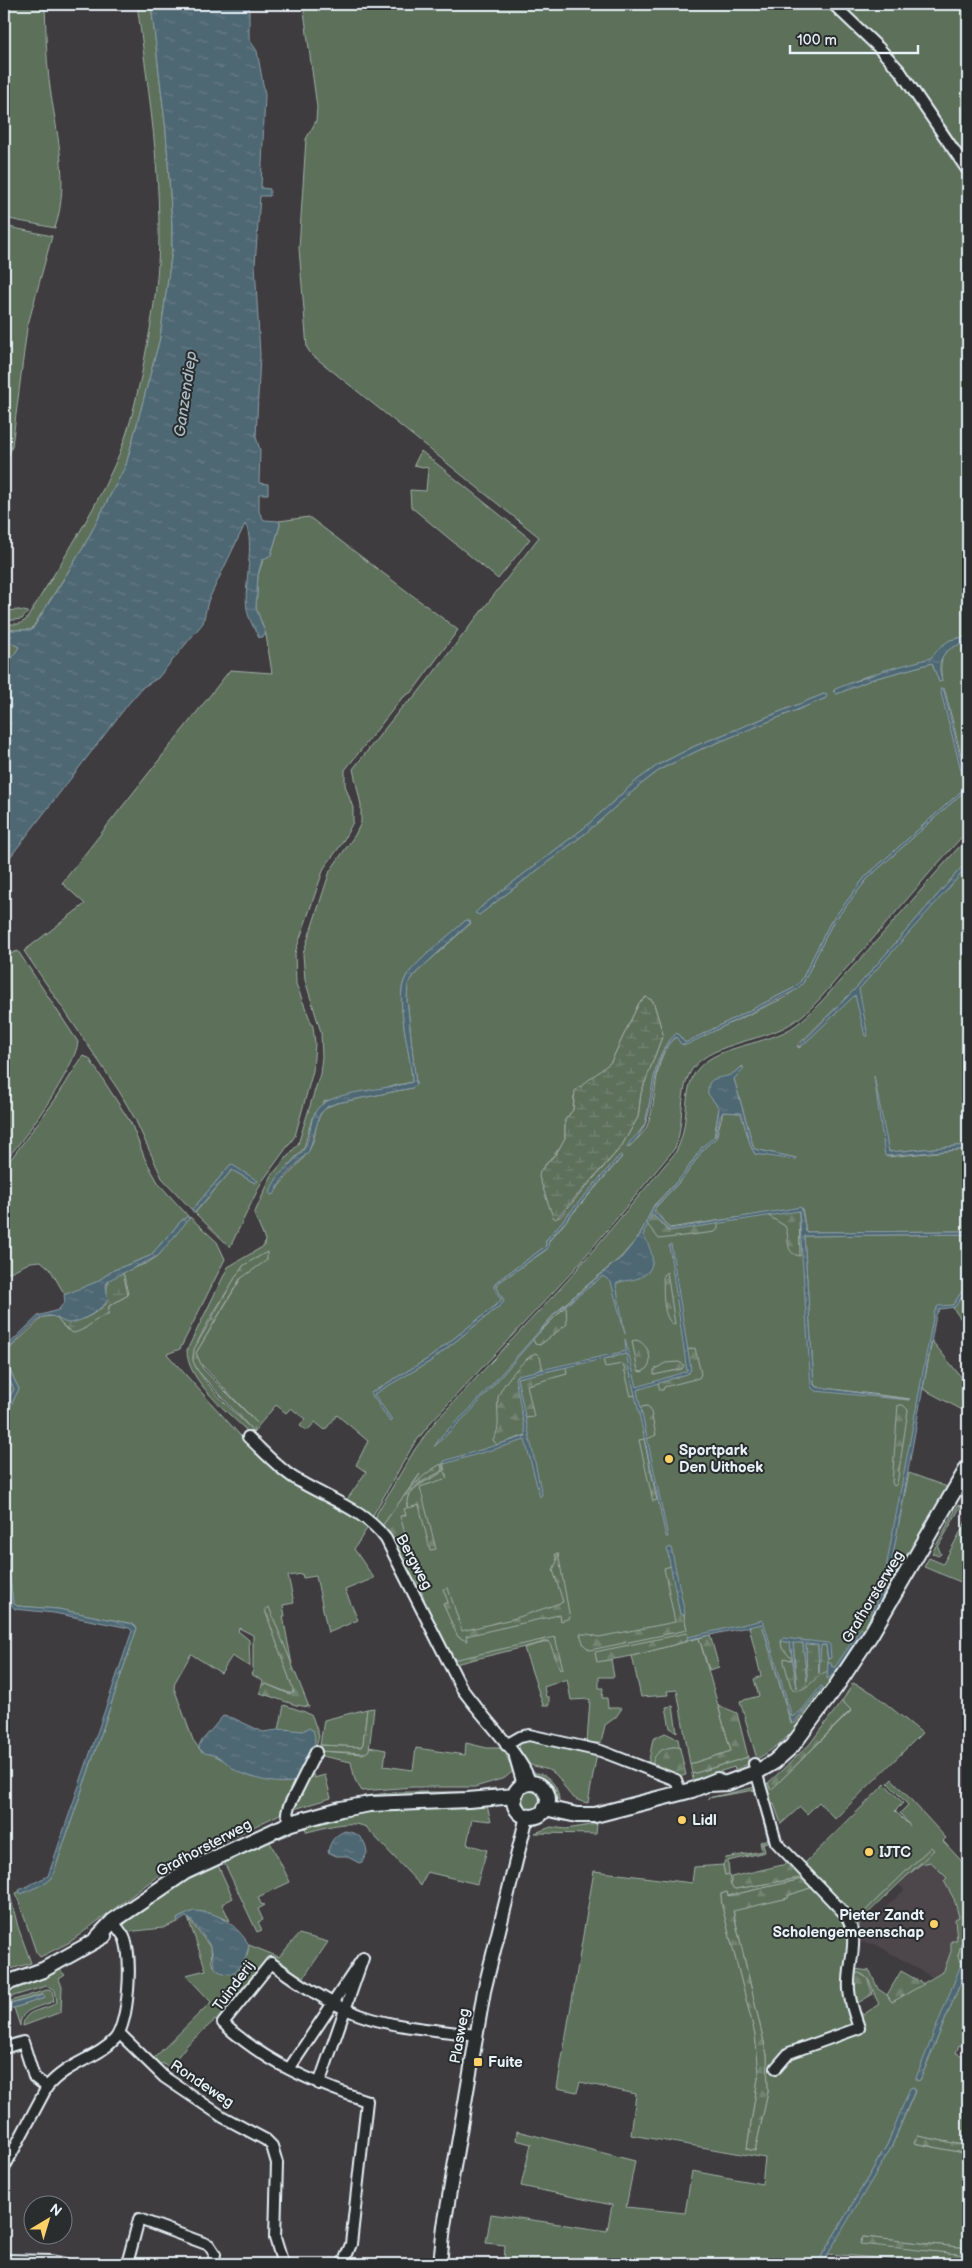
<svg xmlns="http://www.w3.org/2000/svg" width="972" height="2268" viewBox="0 0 972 2268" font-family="'Balsamiq Sans',sans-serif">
<defs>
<pattern id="forest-firs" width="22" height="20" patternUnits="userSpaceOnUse" patternTransform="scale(1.25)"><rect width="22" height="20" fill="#5c705a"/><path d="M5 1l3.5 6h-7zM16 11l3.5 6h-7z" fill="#738572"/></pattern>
<pattern id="wetland-marsh" width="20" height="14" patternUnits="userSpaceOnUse" patternTransform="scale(1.25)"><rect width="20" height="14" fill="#5c705a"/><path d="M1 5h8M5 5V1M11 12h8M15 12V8" fill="none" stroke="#738572"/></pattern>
<pattern id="water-ripples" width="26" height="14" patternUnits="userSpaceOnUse" patternTransform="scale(1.25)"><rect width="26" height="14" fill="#4e6773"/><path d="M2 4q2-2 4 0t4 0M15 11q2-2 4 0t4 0" fill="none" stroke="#687d88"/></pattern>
</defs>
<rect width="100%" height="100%" fill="#3f3c3f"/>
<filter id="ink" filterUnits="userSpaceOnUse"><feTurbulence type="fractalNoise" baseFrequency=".02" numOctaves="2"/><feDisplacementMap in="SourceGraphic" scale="10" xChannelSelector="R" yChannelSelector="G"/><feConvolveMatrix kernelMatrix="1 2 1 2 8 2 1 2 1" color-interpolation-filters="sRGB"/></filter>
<g filter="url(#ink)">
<path fill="#4e464b" d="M931 1862 947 1878 959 1917 955 1919 957 1941H952L946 1968 944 1971 932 1977 875 1944 861 1942 859 1925 864 1919 869 1924 904 1890 899 1885 921 1864Z"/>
<path fill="#5c705a" stroke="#a2b0a9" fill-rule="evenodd" d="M4 4H45C46 29 46 55 49 80 55 129 71 180 55 228L4 218Z
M137 4H151L166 131 172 224V250L160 338 126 465 83 548 31 630H4V624H19L26 620C56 570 90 520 114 466 128 436 135 404 142 372 149 336 156 300 158 264 163 181 148 86 137 4Z
M303 4H830L873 45 931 117 968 176V636L950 640 931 658 864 677 833 691 837 694 873 679 932 663 939 682 942 681C938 657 943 647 968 642V783L945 691 941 689 965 785 964 789 866 876 830 923 801 981 794 988 685 1043 677 1033 665 1046 660 1057 645 1124 628 1148C634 1142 642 1135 646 1128 660 1099 650 1059 676 1036L684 1045 786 997 803 983 832 924 868 878 968 788V830C925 876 886 926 843 972 828 989 813 1009 795 1021 766 1042 714 1041 693 1068 678 1088 685 1125 675 1148L573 1271 431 1422 412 1447 372 1517 346 1501 366 1472 356 1465 368 1441 337 1415 325 1430 315 1422 307 1431 300 1426 305 1419 291 1408 286 1413 276 1405 259 1425 198 1361 196 1353 243 1275 244 1265C234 1281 191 1343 193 1359 195 1376 240 1418 254 1432L251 1435C231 1414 186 1381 187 1350L228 1267 264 1246 265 1240 254 1214 272 1175 298 1144 320 1074 322 1057 321 1032 305 980 303 954 330 871 355 835 361 823V805L353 769 402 707 414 698 539 537 311 354 307 348 299 248 306 139 316 121 317 107ZM824 694 826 698 697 751 661 769 640 785 587 832 479 915 482 906 584 828 636 781 658 765 695 746ZM466 920 471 923 416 973 408 984 407 999 416 1085 412 1088 337 1103C309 1112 321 1131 309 1150 299 1166 283 1179 272 1195L270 1194 278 1177 304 1148 312 1118 325 1101 412 1082C412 1057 394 999 405 979 414 962 451 935 466 920ZM646 997 653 1001 663 1034 641 1093 638 1117 621 1147 559 1218 540 1171 561 1146 565 1138V1120L573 1110 574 1096 611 1062 639 1003ZM620 1155 622 1157 549 1241 546 1250 498 1283 497 1288 504 1301 502 1304 431 1361 373 1394 392 1420 390 1421 371 1393 429 1358 500 1302 501 1299 494 1287 496 1282 546 1246V1240Z
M857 4H968V161L946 126 908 75 850 15V10Z
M4 226 52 236 27 328 12 446 4 469Z
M421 451 530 539 498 579 411 507 410 490 426 491 428 468 414 465Z
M309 517 458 630 413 691 402 698 345 770V785L353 808V822L341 845 324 868 295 953 296 984 313 1027 315 1043 313 1071 295 1136 261 1183 230 1247 195 1213 232 1170 255 1183 231 1164 192 1210 162 1178 135 1119 119 1091 24 951 85 904 62 883 230 670 272 673 266 635 256 608 258 575 264 557 271 555 280 525 279 521Z
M19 610 28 612 22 619 4 621V611Z
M4 642H10L19 647 4 671Z
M968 837V860L857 987 797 1046 799 1048 802 1046 853 996H856L859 989 968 865V1145L891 1152 887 1149V1157L968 1149V1231L806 1232 802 1208 669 1228 654 1209 684 1177 705 1147 716 1138 723 1112 741 1113 751 1147 755 1154 796 1158 754 1149 734 1079 743 1066 708 1092 719 1108 714 1138 703 1146 683 1175 654 1205 640 1235 621 1257 560 1308 631 1255 652 1212 670 1230 800 1209 812 1384 815 1388 910 1399 817 1387 814 1384 804 1236 968 1234V1282L953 1305 936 1309 883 1594 868 1623 881 1602 886 1586 909 1473 950 1488C911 1555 875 1624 829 1687 806 1717 790 1740 757 1759L740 1701 759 1696 754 1679 761 1676 749 1626 762 1624 791 1724 795 1723 822 1688 792 1722 762 1622 608 1660 611 1659 614 1677H599V1688H603L602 1698H607L608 1708H622L616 1717 605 1725 601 1743H587L590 1699 571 1700 567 1679 544 1687 546 1697H549V1705H543L524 1648 550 1641 560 1669 553 1639 456 1661C447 1646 437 1634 429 1616 415 1583 406 1544 396 1509L420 1474 382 1526 375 1520 377 1513 415 1449 434 1423 568 1280 675 1153C691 1127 681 1090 697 1070 717 1044 768 1046 796 1025 816 1010 832 989 849 971 890 927 928 881 968 837Z
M18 951 78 1042C75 1069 23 1141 4 1162V956Z
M83 1056 89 1058 131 1123 145 1159 159 1184 188 1216 181 1221 150 1256 114 1270 96 1282 65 1295 50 1269 41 1261 31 1262 4 1275V1168L55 1100Z
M190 1217 217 1242 225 1259 180 1349 167 1354 247 1443 370 1524 354 1549 374 1578 345 1590 358 1620 328 1633 316 1576 303 1578 302 1574 288 1576 294 1603 283 1605 285 1616H283L293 1670 266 1608 265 1610 294 1686 292 1694 266 1684 262 1685 263 1681 251 1674 253 1671V1635L239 1628 238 1631 249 1640 250 1667 232 1656 221 1673 191 1654 175 1682 174 1688 193 1740 201 1751 214 1755 257 1778 295 1782 306 1729 303 1731 279 1730 284 1705 305 1712 312 1716 319 1736 315 1751 284 1812 167 1869 70 1942 40 1957 36 1952 16 1893 52 1878 137 1628 133 1624 58 1609 17 1606 13 1603 8 1564 10 1552 4 1513V1426L5 1415 19 1389 4 1359V1354L43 1317 55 1316 67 1330 84 1329 95 1320 108 1314 109 1306 128 1295 123 1272 147 1263 158 1256Z
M968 1287V1329L953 1308Z
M932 1341 966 1383 968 1381V1413L923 1389Z
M4 1368 14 1389 4 1408Z
M958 1505 961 1506 938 1547 941 1554 938 1556 932 1553Z
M968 1518V1585L924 1567 929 1558 943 1564Z
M699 1638 731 1751 690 1764 677 1690 667 1691 668 1695 641 1697 632 1656Z
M853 1683 873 1693 922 1733 835 1819 819 1802 807 1814 800 1807 781 1824 774 1804 768 1805 770 1798 766 1784 768 1783 771 1790 851 1711 842 1701Z
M673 1706 677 1732 670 1728 666 1707Z
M367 1709 363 1744 360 1747 320 1745 324 1720Z
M665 1733 678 1739 680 1749 674 1747 664 1749 653 1767 648 1765 653 1739Z
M527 1739 597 1753 588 1803C564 1799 567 1784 554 1773 546 1767 534 1768 528 1763 522 1756 519 1750 519 1743Z
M466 1743 487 1748H503L513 1771 505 1778 475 1787H412L362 1791 355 1780 351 1762 317 1755 319 1751 363 1754 369 1747 386 1750 384 1766 413 1770 416 1748 465 1755Z
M748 1757V1764L735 1770 734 1767 693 1780 692 1774Z
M531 1773C547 1771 559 1786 559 1801L547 1786Z
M313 1774 314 1778 325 1775 331 1798 291 1810 307 1776Z
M892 1779 946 1838 943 1841 968 1868V1918L958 1956 960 1961 964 1962 916 2080H920L968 1965V2049L959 2045 956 2053 968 2058V2146L918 2136 914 2143 968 2154V2248L863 2237 860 2243 968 2255V2264H891L892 2259 827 2254 891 2148 915 2091 913 2087 887 2145 817 2264H504L505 2245 486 2243 491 2214 607 2231 612 2205 521 2186 531 2144 516 2140 517 2131 635 2161 626 2207 685 2213 692 2171 762 2184 765 2158 631 2135 636 2094 580 2082 577 2092 557 2088 594 1871 692 1883 694 1867 723 1865 725 1875 729 1874 731 1886 735 1889 800 1878 803 1874C816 1888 844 1912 849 1930 855 1950 845 1970 846 1990 847 1999 851 2007 854 2016L847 2029 792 2049 778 2059 771 2070 777 2072C788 2048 838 2038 862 2029L854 2003 863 2015 879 2004C872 1992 871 1970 853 1974L854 1969 870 1971 878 1989 887 1995 892 2002 944 1971 951 1951V1941H957L955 1919 959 1917 954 1899 944 1881 947 1878 931 1862 921 1864 900 1882 933 1850 931 1847 861 1915 864 1917 859 1922V1927L853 1922 827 1890 797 1859 799 1857 805 1863 885 1784 903 1803 895 1811 910 1826 900 1813 908 1805 888 1783ZM807 1878 810 1888 789 1895 788 1898 733 1910 767 2055 768 2092 755 2151 747 2149 759 2072 755 2034 722 1906 721 1894 727 1892 728 1896Z
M495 1788 496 1793 368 1800 363 1796 398 1792H472Z
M522 1799a10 10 0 1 1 20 0a10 10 0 1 1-20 0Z
M422 1805 487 1806 491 1821 472 1819 467 1844 487 1850 477 1884 427 1872 421 1886 366 1827C348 1819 325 1828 307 1832L302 1824 340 1813Z
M597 1824 596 1834 535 1833 551 1827 566 1829Z
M289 1830 291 1834 270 1842 290 1882 258 1897 261 1904 265 1905 258 1909 263 1920 258 1922 262 1930 257 1932 223 1860Z
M217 1863 233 1898 222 1904 230 1921C211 1913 195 1908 177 1919L178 1922 163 1928 126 1932 121 1928 138 1911 173 1884Z
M6 1879 18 1927 31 1963 4 1971V1880Z
M188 1918 211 1948 212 1964 217 1969 247 1956 249 1945 279 1957 299 1934 328 1942 302 1980 275 1960 255 1979H250L237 1997 238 2001 219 2023 215 2020 187 2045 169 2068 162 2063 158 2068 150 2062 211 2002 186 1975 206 1970Z
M57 1967 65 1975 59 1979 62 1987 61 2012 23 2026C24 2007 46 2012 57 2002L55 1990 46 1986 4 1999V1989L55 1972 54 1969Z
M47 1990 52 1991 54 2001C41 2008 20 2007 20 2026L14 2008 44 1998 43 1994 4 2006V2003Z"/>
<path fill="url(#forest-firs)" stroke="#a2b0a9" d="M797 1210 799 1211 800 1256C783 1253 791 1238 785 1226L767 1215Z
M652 1214 668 1231 718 1223V1229L715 1232 659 1239 647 1224Z
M267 1252V1260L240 1279 196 1353 203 1369 259 1425 254 1432 198 1371 193 1361 194 1349 236 1276 244 1265Z
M667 1272 675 1324H673C661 1316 664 1288 663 1275Z
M566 1306 567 1324 540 1345 535 1344 533 1339Z
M636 1340C647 1343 653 1357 648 1368L642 1372 638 1371 632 1341Z
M695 1348 701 1374 699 1378 664 1387 663 1390H660L658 1383 689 1373 687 1350Z
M536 1353 540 1357 543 1370 516 1376 526 1435 497 1445 493 1440C502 1428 496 1412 498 1398 500 1386 525 1357 536 1353Z
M625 1354 627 1355 635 1395 631 1396 623 1364 605 1367 603 1359Z
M679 1362 684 1365 682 1369 654 1375V1370L665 1363Z
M566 1367 567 1374 527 1385 534 1417 525 1418 517 1378Z
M898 1405H903L908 1410 897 1484 894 1486 892 1483Z
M647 1406 650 1408 656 1435 647 1439 640 1407Z
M644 1439 657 1500 653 1501 639 1440Z
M443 1463 447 1478 420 1487 436 1549 430 1550 419 1505 408 1508C405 1484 431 1482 443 1471Z
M441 1464 442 1469 440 1472C426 1480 404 1488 407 1508L404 1509 406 1515 400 1516 429 1616 382 1526C402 1499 412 1481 441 1464Z
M558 1553 570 1618 561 1621 560 1615 554 1616 466 1636 467 1641 458 1637 443 1604 448 1602 443 1589 448 1588 462 1631 516 1618 563 1602 553 1570 557 1561 555 1554Z
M671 1566 680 1614 684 1615 687 1630 590 1650 584 1645 580 1634H588L599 1637 675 1622 664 1568Z
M269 1607 309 1707 296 1705 260 1693 262 1685 266 1684 289 1694 294 1692 265 1610Z
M687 1633 688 1641 632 1656 597 1662 595 1652Z
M710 1635 719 1667 709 1670 699 1638Z
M555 1637 563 1669H560L549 1641 455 1664 453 1660Z
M842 1701 851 1710 771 1790 768 1783 809 1745Z
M718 1705 737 1713 748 1757 692 1774 690 1764 731 1751Z
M374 1708 369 1750 366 1753 319 1751 320 1745 361 1747 363 1744 367 1709Z
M678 1747 680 1749 686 1775 677 1777 653 1767C651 1753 665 1746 678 1747Z
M756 1787 771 1835 768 1842 763 1843 765 1852 728 1861 729 1874 725 1875 723 1865 726 1858 762 1851 760 1842 768 1839 755 1790 708 1798Z
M931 1847 934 1850 864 1917 861 1915Z
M791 1863 803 1874 800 1878 735 1889 731 1886V1877Z
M807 1878 810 1888 789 1895 788 1898 733 1911 767 2055 768 2092 755 2151 747 2149 759 2072 755 2034 722 1906 721 1894 727 1892 728 1896Z
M968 1918V1947L964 1962 960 1961 958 1956Z
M901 1971 924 1984 892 2002 887 1995Z
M859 1973 867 1978 873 1994 856 2004 853 1974Z
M918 2136 968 2146V2154L914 2143Z
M863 2237 968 2248V2255L860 2244Z"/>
<path fill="url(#wetland-marsh)" stroke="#a2b0a9" d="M646 997 653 1001 663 1034 641 1093 638 1117 621 1147 556 1219 553 1217 539 1177 540 1171 556 1154 565 1138V1120L573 1110 575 1091 611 1062 639 1003Z
M123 1272 128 1295 109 1306 108 1314C95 1318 86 1331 73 1333L62 1325 55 1316C73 1327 92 1317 106 1304 108 1285 103 1280 123 1272Z
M781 1641 790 1642 797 1688 793 1642 803 1643 807 1681 806 1643 818 1644 819 1673 820 1645H826L829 1671C816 1673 809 1692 794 1690L791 1687 784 1662V1658L791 1660V1658L782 1648Z"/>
<path fill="url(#water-ripples)" stroke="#8c9ea8" d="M151 4H249V39L257 51 265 95 261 188 270 189V196H260L255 265 260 355 256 437 260 450 259 483 268 484V494H259V512L264 520 279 521 280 525 271 555 262 560 258 575 256 608 266 635 259 638C255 629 248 619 247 609 243 588 256 540 245 524L208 601 203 623 158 678 143 687 129 703 4 865V671L19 647 10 642H4V630H32L83 548 126 465 160 338 172 250V224L166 131Z
M968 636V642C945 648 935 657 942 681L939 682 932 663 873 679 837 694 834 692 835 689 885 670 931 658 940 647 950 640Z
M943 688 968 788 868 878 832 924 803 983 796 990 686 1045 681 1044 676 1037C643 1061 665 1120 627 1148 628 1140 642 1133 645 1124 654 1093 650 1055 677 1033L685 1043 794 988 801 981 830 923 866 876 964 789 965 785 940 689Z
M824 694 827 695 826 698 697 751 661 769 640 785 587 832 479 915 475 913 482 906 584 828 636 781 658 765 695 746Z
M968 860V865L956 880 859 989 868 1036H865L855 995 802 1046 798 1047 857 987Z
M466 920 471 922 416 973 408 984 407 999 416 1085 412 1088 337 1103 328 1106 320 1114 309 1151 282 1180 274 1195 270 1194C273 1176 291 1165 302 1152 312 1139 308 1122 317 1109 332 1090 389 1090 412 1082 412 1057 394 1000 405 979 412 964 452 933 466 920Z
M742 1067 744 1068 734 1079 754 1149 796 1158 795 1160 755 1154 751 1147 741 1113 723 1112 720 1117 716 1138 705 1147 684 1177 656 1206 654 1212 670 1229 801 1207 806 1232 968 1231V1234L804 1236 814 1385 817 1387 909 1400 815 1391 811 1387 799 1211 670 1231 652 1214 643 1235C653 1251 660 1271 636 1279 629 1281 622 1280 616 1284L625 1334 611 1282 603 1276 556 1313 472 1410 434 1447 442 1435 471 1408 555 1313 622 1257 640 1235 654 1206 683 1175 703 1146 715 1136 719 1108 708 1094C707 1077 715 1079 727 1076 732 1075 737 1070 742 1067Z
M874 1076 889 1152 968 1145V1149L885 1156Z
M620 1155 622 1156 549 1240 548 1248 498 1283 497 1288 504 1301 502 1304 431 1361 374 1394 392 1420 390 1422 371 1393 429 1358 500 1302 501 1299 494 1287 496 1282 546 1246V1240Z
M231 1164 258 1181 255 1183 232 1170 194 1213 192 1210Z
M188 1216 189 1219 158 1256 109 1280 106 1285 108 1300C102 1309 79 1324 68 1323 59 1321 54 1313 43 1317 36 1319 9 1348 4 1355V1349L38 1316 58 1310 65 1302 64 1295 96 1282 114 1270 150 1256 181 1221Z
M671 1244 691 1370 687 1374 637 1390 668 1537H666L626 1354 517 1378 542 1495 540 1497 525 1440 444 1464V1461L526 1436 515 1378 518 1375 626 1351 625 1339 637 1387 687 1371 669 1245Z
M968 1282V1287L955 1307 940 1309 936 1315 891 1566 881 1602 867 1623 882 1589 934 1313 938 1306 953 1305Z
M4 1359 19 1389 6 1415 4 1426V1513L10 1552 8 1564 13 1603 17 1606 58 1609 133 1624 137 1628 52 1878 46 1883 21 1894 19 1890 48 1876 132 1631 129 1628 54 1613 15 1609C1 1599 9 1552 4 1535V1408L14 1389 4 1368Z
M671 1547 685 1614 684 1615 680 1614 667 1549Z
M763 1620 792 1717 801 1711 821 1686 823 1687 792 1724 762 1624 686 1640 688 1637Z
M861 1628 863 1630 834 1674 827 1679 828 1663H831L832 1667H835Z
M783 1638 828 1643 830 1645 831 1658 828 1659 826 1645H821L819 1673 818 1645 806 1644 807 1681 803 1643H793L797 1688 790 1643 781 1641Z
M223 1716 233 1718 263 1732 284 1729 303 1731 308 1728 313 1730C320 1748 305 1767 296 1781 280 1786 254 1779 238 1772 230 1767 224 1759 216 1756 209 1753 204 1755 199 1748L200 1743Z
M345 1831C358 1833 366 1839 367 1853L362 1862 359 1863 346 1856H336L328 1852C330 1841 335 1835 345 1831Z
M193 1911C218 1911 237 1925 249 1945 246 1958 243 1968 230 1974 207 1972 217 1960 210 1946 205 1937 197 1928 191 1920L186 1917 178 1922 177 1919Z
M968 1947V1965L920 2080 917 2081 916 2078Z
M44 1995 45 1998 4 2011V2006Z
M914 2087 915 2090 891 2148 822 2264H817L887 2145 910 2088Z"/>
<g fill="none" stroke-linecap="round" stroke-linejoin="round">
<g stroke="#e8f1f8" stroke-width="14">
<path id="minor" d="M833 4 878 47 900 71 968 171
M248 1437C263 1451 277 1467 294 1478 325 1498 363 1508 386 1539L461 1687C477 1712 526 1759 530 1783
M506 1745 520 1737 529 1735 601 1751 676 1780 681 1793
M515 1757 523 1785
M754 1764 776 1842 845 1914C862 1940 847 1962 849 1990 850 2003 855 2016 859 2028L789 2053 776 2068
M291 1823 287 1813 289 1806 316 1752
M119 2033 164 2077 223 2117 266 2140 272 2146 277 2163 275 2238 283 2264
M4 2048 23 2042 34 2077 47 2087
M289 2069 363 1958 319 2084
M4 2168 47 2087C68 2062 97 2059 115 2039 129 2022 133 1956 124 1937 121 1932 116 1926 113 1921
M4 2260 51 2261 66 2264
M127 2264 139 2219 209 2245 215 2254 213 2264
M343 2264 351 2244 367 2101C314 2083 264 2062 223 2023L271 1963C299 1983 327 2003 360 2015 396 2028 438 2030 476 2035"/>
</g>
<g stroke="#e8f1f8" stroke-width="16">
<path id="tertiary" d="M440 2264 444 2226 484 1991 527 1816"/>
</g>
<g stroke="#e8f1f8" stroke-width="18">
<path id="secondary" d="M514 1800a17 17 0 1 1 34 0a17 17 0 1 1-34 0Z
M709 1784 727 1783 757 1772 774 1762 792 1746 835 1688 871 1634 968 1467
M545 1808 577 1815H595L692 1790 717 1780
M96 1939 113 1921 185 1872 291 1823 341 1809 370 1804 468 1800 515 1796
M4 1984 43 1970 104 1936"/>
</g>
<use href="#minor" stroke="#2a2d2e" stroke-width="10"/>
<use href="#tertiary" stroke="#2a2d2e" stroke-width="12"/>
<use href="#secondary" stroke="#2a2d2e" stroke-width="14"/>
</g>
</g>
<g fill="#ffd166" stroke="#2a2d2e" stroke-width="2">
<circle cx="669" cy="1459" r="5"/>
<circle cx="682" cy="1820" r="5"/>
<circle cx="869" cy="1852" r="5"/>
<circle cx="934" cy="1924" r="5"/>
<rect x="473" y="2057" width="10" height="10" rx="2.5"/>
</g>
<g text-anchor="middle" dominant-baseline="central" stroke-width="4" stroke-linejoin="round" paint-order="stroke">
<g font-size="15" font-weight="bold" fill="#e8f1f8" stroke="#2a2d2e" text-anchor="start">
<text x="679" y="1450">Sportpark<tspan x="679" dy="17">Den Uithoek</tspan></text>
<text x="692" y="1820">Lidl</text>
<text x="879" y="1852">IJTC</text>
<text x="924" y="1915" text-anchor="end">Pieter Zandt<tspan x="924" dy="17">Scholengemeenschap</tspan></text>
<text x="488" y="2062">Fuite</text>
</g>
<g font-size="15" fill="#e8f1f8" stroke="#2a2d2e">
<text transform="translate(414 1562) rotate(62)">Bergweg</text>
<text transform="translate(873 1597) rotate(-59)">Grafhorsterweg</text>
<text transform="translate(204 1848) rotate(-28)">Grafhorsterweg</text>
<text transform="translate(234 1986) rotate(-53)">Tuinderij</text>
<text transform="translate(460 2036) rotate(-80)">Plasweg</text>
<text transform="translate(202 2084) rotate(34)">Rondeweg</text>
</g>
<g font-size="16" font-style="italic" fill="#aabac3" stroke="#2a2d2e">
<text transform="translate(186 394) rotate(-82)">Ganzendiep</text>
</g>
</g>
<rect width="972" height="2268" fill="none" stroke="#2a2d2e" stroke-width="20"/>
<rect x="10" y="10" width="952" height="2248" fill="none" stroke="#e8f1f8" stroke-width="2" filter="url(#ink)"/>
<g transform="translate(48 2220) rotate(38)"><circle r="24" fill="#2a2d2e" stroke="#767b7f"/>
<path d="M0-4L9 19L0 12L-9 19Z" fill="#ffd166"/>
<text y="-8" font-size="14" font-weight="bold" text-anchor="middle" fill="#e8f1f8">N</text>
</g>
<path d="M790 45v8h128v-8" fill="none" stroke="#e8f1f8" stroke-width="2.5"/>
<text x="797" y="45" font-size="15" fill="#e8f1f8" stroke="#2a2d2e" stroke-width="4" paint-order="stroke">100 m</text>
</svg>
